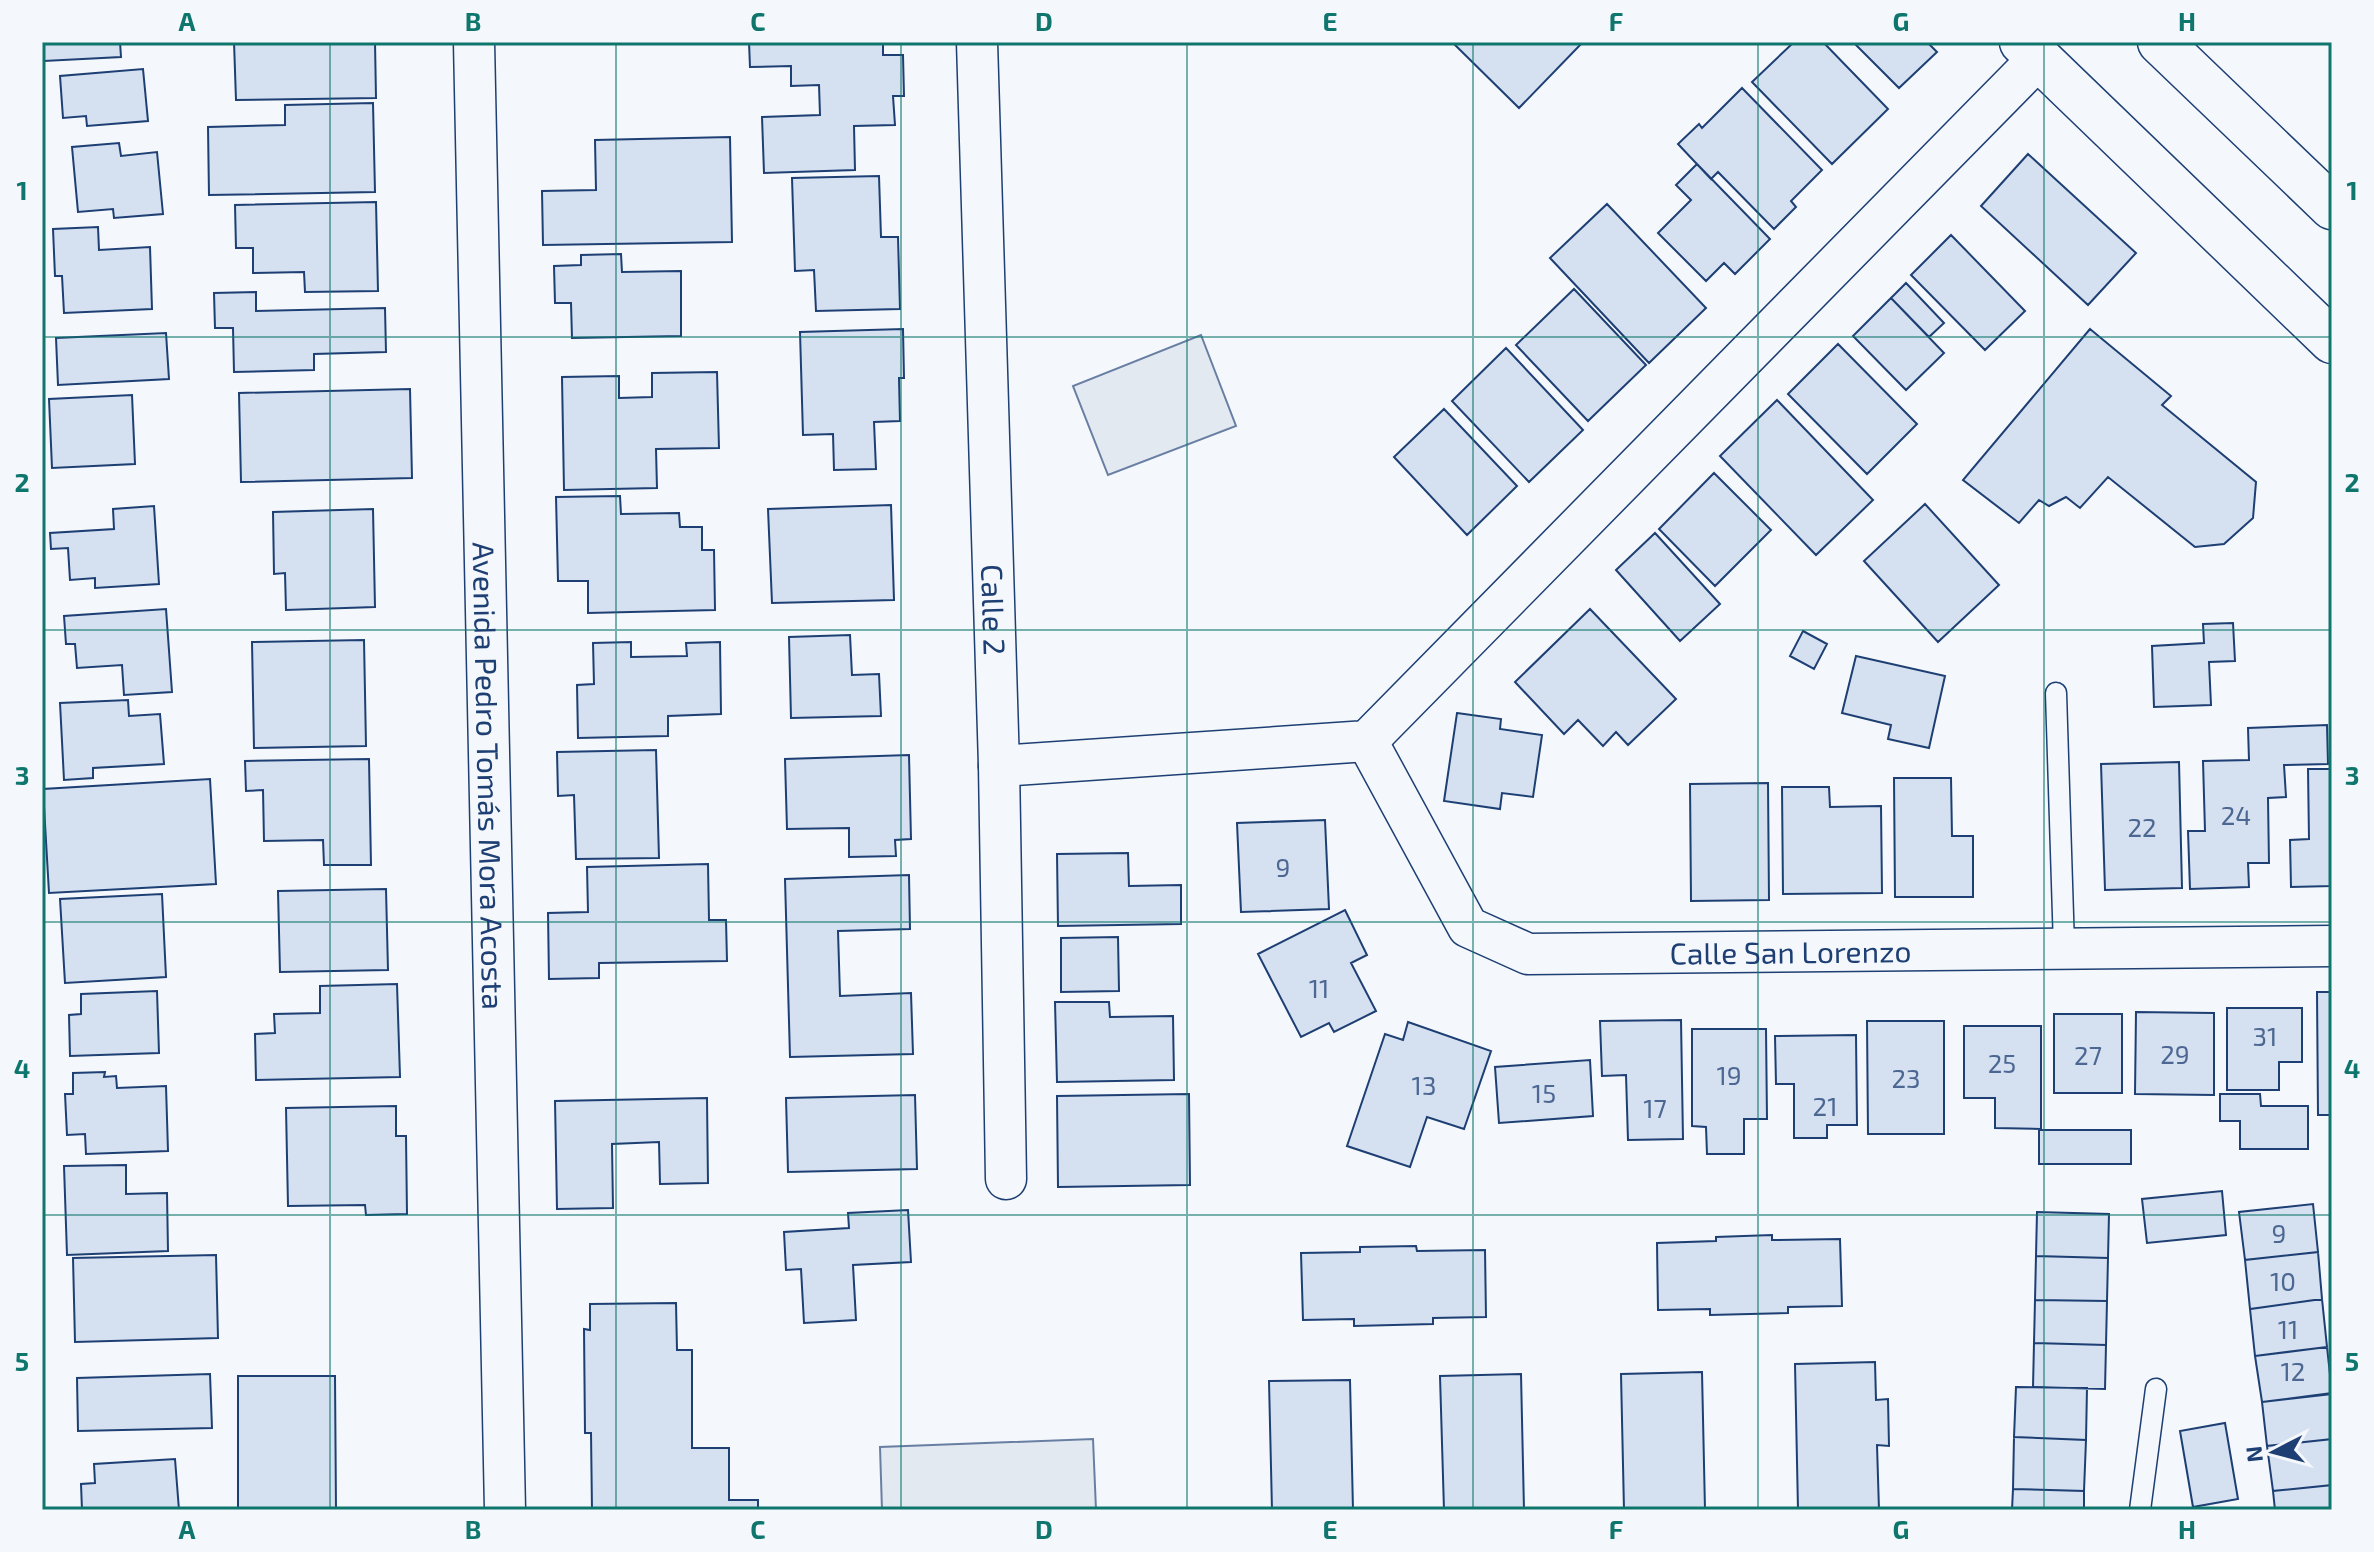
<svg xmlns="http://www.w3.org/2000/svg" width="2374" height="1552" viewBox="0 0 2374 1552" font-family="'Exo 2',sans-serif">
<rect width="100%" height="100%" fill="#f4f7fb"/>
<path fill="#e3e9f0" stroke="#687fa3" stroke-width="2" d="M1201 335 1236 426 1108 475 1073 386Z
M1093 1439 1096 1510H882L880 1447Z"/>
<path fill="#d5e0f0" stroke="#1d3f73" stroke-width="2" d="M43 42H120L121 57 44 61Z
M234 42H375L376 98 236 100Z
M749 42H883V55H903L904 96H893L895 125 854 126 855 170 764 173 762 117 820 115 819 85 791 86V66L750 67Z
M1452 42H1583L1519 108Z
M1794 42H1823L1888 109 1832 164 1752 82Z
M1853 42H1927L1937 52 1899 88Z
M143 69 148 121 87 126 86 116 63 118 60 76Z
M1742 88 1822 170 1791 201 1796 207 1774 229 1718 172 1711 179 1678 144 1699 124 1702 128Z
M373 103 375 192 209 195 208 127 285 125V105Z
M730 137 732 242 543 245 542 191 596 190 595 140Z
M119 143 121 156 157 152 163 214 114 218 113 209 78 212 72 147Z
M2028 154 2136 253 2088 305 1981 206Z
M1697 164 1770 239 1735 274 1724 263 1706 281 1658 233 1691 200 1676 185Z
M879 176 881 237H898L900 309 816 311 814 270 795 271 792 178Z
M376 202 378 291 305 292 304 272 253 273V248H236L235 205Z
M1607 204 1706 308 1649 363 1550 258Z
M98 227 99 250 150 247 152 309 64 313 62 276H55L53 229Z
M1951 235 2025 311 1985 350 1911 275Z
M621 254 622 272 681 271V336L572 338 571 303H555L554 266 581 265V255Z
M1906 283 1944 323 1929 337 1891 298Z
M1574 289 1646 365 1588 421 1516 345Z
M256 292V311L385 308 386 352 314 354V370L234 372 233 328H215L214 293Z
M1891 298 1944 353 1906 390 1853 336Z
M903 329 904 378H899L900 421 874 422 876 469 834 470 833 434 803 435 800 332Z
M2090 329 2171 396 2162 405 2256 482 2253 518 2224 544 2195 547 2108 477 2080 508 2066 497 2049 506 2039 500 2019 523 1963 480Z
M166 333 169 379 58 385 56 338Z
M1838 344 1917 424 1867 474 1788 394Z
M1506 348 1583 430 1529 482 1452 401Z
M717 372 719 448 656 449 657 488 564 490 562 377 619 376V398L652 397V373Z
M410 389 412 478 241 482 239 393Z
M132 395 135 464 52 468 49 399Z
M1777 400 1873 500 1816 555 1720 456Z
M1444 409 1517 486 1467 535 1394 457Z
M1714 473 1771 530 1715 586 1659 529Z
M620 496 621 514 679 513 680 527H702V550H714L715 610 588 613V581H558L556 497Z
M1925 504 1999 585 1938 642 1864 561Z
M891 505 894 600 772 603 768 509Z
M154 506 159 584 95 588V578L70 580 68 548 51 549 50 533 114 529 113 509Z
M373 509 375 607 286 610 285 573 274 574 273 512Z
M1655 533 1720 604 1680 641 1616 570Z
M166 609 172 692 124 695 122 665 77 668 75 644H66L64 616Z
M1590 609 1676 699 1628 745 1616 732 1603 746 1578 720 1564 734 1515 682Z
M2233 623 2235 661 2209 662 2211 705 2154 707 2152 646 2204 643 2203 624Z
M1803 631 1827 644 1814 669 1790 656Z
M850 635 852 675 879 674 881 716 791 718 789 637Z
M364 640 366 746 254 748 252 642Z
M631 642V657L687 656 686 643 720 642 721 714 668 716V736L578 738 577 685 594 684 593 643Z
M1856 656 1945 676 1929 748 1888 739 1891 725 1842 713Z
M128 700 129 716 160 714 164 764 93 768V778L64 780 60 703Z
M1457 713 1501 719 1500 729 1542 735 1533 797 1502 793 1500 809 1444 801Z
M2327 725 2328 764 2284 765 2286 797 2268 798 2269 863H2248L2249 887 2190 889 2188 831H2205L2203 761 2249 760 2248 728Z
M656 750 659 858 576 859 574 795 558 796 557 752Z
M909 755 911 839 895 840 896 856 849 857V828L787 829 785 759Z
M369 759 371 865H324L323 840 264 841 263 790 246 791 245 761Z
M2179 762 2182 888 2105 890 2101 764Z
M2308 769H2332V886L2291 887 2290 840 2309 839Z
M1894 778H1951L1952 836H1973V897H1895Z
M210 779 216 884 49 893 43 789Z
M1768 783 1769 900 1691 901 1690 784Z
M1782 787H1829L1830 807 1881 806 1882 893 1783 894Z
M1325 820 1329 909 1241 912 1237 823Z
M1128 853 1129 886 1181 885V924L1058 926 1057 854Z
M708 864 709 920H726L727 961 599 963V978L549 979 548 913 588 912 587 867Z
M909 875 910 929 838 931 840 996 911 993 913 1054 790 1057 785 879Z
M386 889 388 970 280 972 278 891Z
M162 894 166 977 65 983 60 899Z
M1345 910 1367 955 1351 963 1376 1011 1334 1032 1329 1023 1301 1037 1258 954Z
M1118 937 1119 991 1061 992V938Z
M397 984 400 1077 256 1080 255 1034 275 1033 274 1014 320 1013V986Z
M157 991 159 1053 70 1056 69 1015 81 1014V994Z
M2317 992H2332V1115H2318Z
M1055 1002H1109L1110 1017 1173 1016 1174 1080 1057 1082Z
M2227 1008H2302V1062H2279V1090H2227Z
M2136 1012 2214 1013V1095L2135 1094Z
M2054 1014H2122V1093H2054Z
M1681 1020 1683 1139 1628 1140 1626 1075 1602 1076 1600 1021Z
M1867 1021H1944V1134H1868Z
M1408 1022 1491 1051 1464 1129 1427 1117 1410 1167 1347 1146 1385 1034 1403 1040Z
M1964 1026H2041V1129L1995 1128V1098H1964Z
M1692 1029H1766L1767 1119H1744V1154H1707L1706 1127 1692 1126Z
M1856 1035 1857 1125H1827V1138H1794V1084H1776L1775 1036Z
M1590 1060 1593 1116 1499 1123 1495 1067Z
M105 1072 104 1077 116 1076 117 1088 166 1086 168 1151 86 1154 85 1134 67 1135 65 1094H73V1073Z
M1189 1094 1190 1185 1058 1187 1057 1096Z
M2220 1094H2260L2261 1106H2308V1149H2240V1121H2220Z
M915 1095 917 1169 788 1172 786 1098Z
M707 1098 708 1183 660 1184 659 1142 612 1144 613 1208 557 1209 555 1101Z
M396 1106V1136H406L407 1214 366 1215 365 1205 288 1206 286 1108Z
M2039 1130H2131V1164H2039Z
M126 1165V1194L167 1193 168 1251 67 1255 64 1166Z
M2222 1191 2226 1235 2147 1243 2142 1199Z
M2313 1204 2318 1252 2245 1260 2239 1212Z
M908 1210 911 1262 853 1265 856 1320 804 1323 801 1269 786 1270 784 1232 849 1228 848 1213Z
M2037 1212 2109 1214 2108 1258 2036 1256Z
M1772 1235V1240L1840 1239 1842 1306 1788 1307V1313L1710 1315V1309L1658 1310 1657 1243 1716 1241V1237Z
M1416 1246 1417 1251 1485 1250 1486 1317 1433 1318V1324L1354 1326V1319L1303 1320 1301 1253 1360 1252V1247Z
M2318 1252 2322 1299 2250 1309 2245 1260Z
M216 1255 218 1338 75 1342 73 1258Z
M2036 1256 2108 1258 2107 1301 2035 1300Z
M2322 1299 2327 1347 2255 1356 2250 1309Z
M2035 1300 2107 1301 2106 1345 2034 1343Z
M676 1303 677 1350H692V1448H729V1500H758V1510H592L591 1433H585L584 1329 590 1330V1304Z
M2034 1343 2106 1345 2105 1389 2033 1387Z
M2327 1347 2332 1393 2262 1402 2255 1356Z
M1875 1362 1876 1400 1888 1399 1889 1446 1877 1445 1879 1510H1798L1795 1364Z
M1702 1372 1705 1510H1624L1621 1374Z
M210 1374 212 1428 78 1431 77 1378Z
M1521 1374 1524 1510H1444L1440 1376Z
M238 1376H335L336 1510H238Z
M1350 1380 1353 1510H1272L1269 1381Z
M2016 1387 2087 1388 2086 1440 2014 1437Z
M2332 1394V1439L2267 1446 2262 1402Z
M2225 1423 2238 1499 2193 1507 2180 1431Z
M2014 1437 2086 1440 2084 1491 2013 1489Z
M2332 1439V1485L2273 1491 2267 1446Z
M175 1459 179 1510H82L81 1484 95 1483 94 1464Z
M2332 1485V1510H2275L2273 1491Z
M2013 1489 2084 1491V1510H2012Z"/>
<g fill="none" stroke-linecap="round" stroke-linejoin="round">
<g stroke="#1d3f73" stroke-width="23">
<path id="lane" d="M2056 693 2064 947
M2140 1510 2156 1389"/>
</g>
<g stroke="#1d3f73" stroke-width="43">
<g id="street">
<path id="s1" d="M474 42 505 1510"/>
<path id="s2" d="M977 42 999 766 1006 1179"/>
<path id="s3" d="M1367 741 1468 927 1528 954 2332 946"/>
<path d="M999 766 1367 741 2038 59"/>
</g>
</g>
<g stroke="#1d3f73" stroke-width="47">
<path id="primary" d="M2022 42 2332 341
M2160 42 2332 207"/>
</g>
<use href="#lane" stroke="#f4f7fb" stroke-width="20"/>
<use href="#street" stroke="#f4f7fb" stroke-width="40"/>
<use href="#primary" stroke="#f4f7fb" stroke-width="44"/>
</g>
<path fill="none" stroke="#0f766e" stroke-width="2" stroke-opacity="0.55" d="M330 42V1510M616 42V1510M901 42V1510M1187 42V1510M1473 42V1510M1758 42V1510M2044 42V1510M42 337H2332M42 630H2332M42 922H2332M42 1215H2332"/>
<g text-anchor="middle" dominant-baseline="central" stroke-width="6" stroke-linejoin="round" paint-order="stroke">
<g font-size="26" fill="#4b6792">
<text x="2236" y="814">24</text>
<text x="2142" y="826">22</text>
<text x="1283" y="866">9</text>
<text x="1319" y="987">11</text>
<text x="2265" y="1035">31</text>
<text x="2175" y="1053">29</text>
<text x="2088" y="1054">27</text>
<text x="2002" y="1062">25</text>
<text x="1729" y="1074">19</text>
<text x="1906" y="1077">23</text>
<text x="1424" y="1084">13</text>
<text x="1544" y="1092">15</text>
<text x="1825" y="1105">21</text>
<text x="1655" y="1107">17</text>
<text x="2279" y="1232">9</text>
<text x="2283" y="1280">10</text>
<text x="2288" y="1328">11</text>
<text x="2293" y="1370">12</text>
</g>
<g font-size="30" fill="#1d3f73" stroke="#f4f7fb">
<text stroke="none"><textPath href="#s2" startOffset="568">Calle 2</textPath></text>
<text stroke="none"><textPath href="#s1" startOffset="734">Avenida Pedro Tomás Mora Acosta</textPath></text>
<text stroke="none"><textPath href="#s3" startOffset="540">Calle San Lorenzo</textPath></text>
</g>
</g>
<rect width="2374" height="1552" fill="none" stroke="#f4f7fb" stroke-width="88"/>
<g transform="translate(2274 1452) rotate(264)" stroke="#f4f7fb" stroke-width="6" paint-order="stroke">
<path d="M0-6L14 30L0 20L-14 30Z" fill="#1d3f73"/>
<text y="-12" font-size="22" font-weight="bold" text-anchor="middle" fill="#1d3f73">N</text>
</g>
<rect x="44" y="44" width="2286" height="1464" fill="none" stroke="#0f766e" stroke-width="3"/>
<g font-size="26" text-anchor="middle" font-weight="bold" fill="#0f766e">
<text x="187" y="31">A</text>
<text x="473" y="31">B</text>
<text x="758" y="31">C</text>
<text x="1044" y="31">D</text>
<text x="1330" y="31">E</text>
<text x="1616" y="31">F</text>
<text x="1901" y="31">G</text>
<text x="2187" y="31">H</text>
<text x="22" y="200">1</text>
<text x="2352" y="200">1</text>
<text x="22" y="492">2</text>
<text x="2352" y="492">2</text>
<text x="22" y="785">3</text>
<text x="2352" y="785">3</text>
<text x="22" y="1078">4</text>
<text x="2352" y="1078">4</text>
<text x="22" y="1371">5</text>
<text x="2352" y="1371">5</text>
<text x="187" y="1539">A</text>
<text x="473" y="1539">B</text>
<text x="758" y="1539">C</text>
<text x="1044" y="1539">D</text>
<text x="1330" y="1539">E</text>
<text x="1616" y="1539">F</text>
<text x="1901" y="1539">G</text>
<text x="2187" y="1539">H</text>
</g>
</svg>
